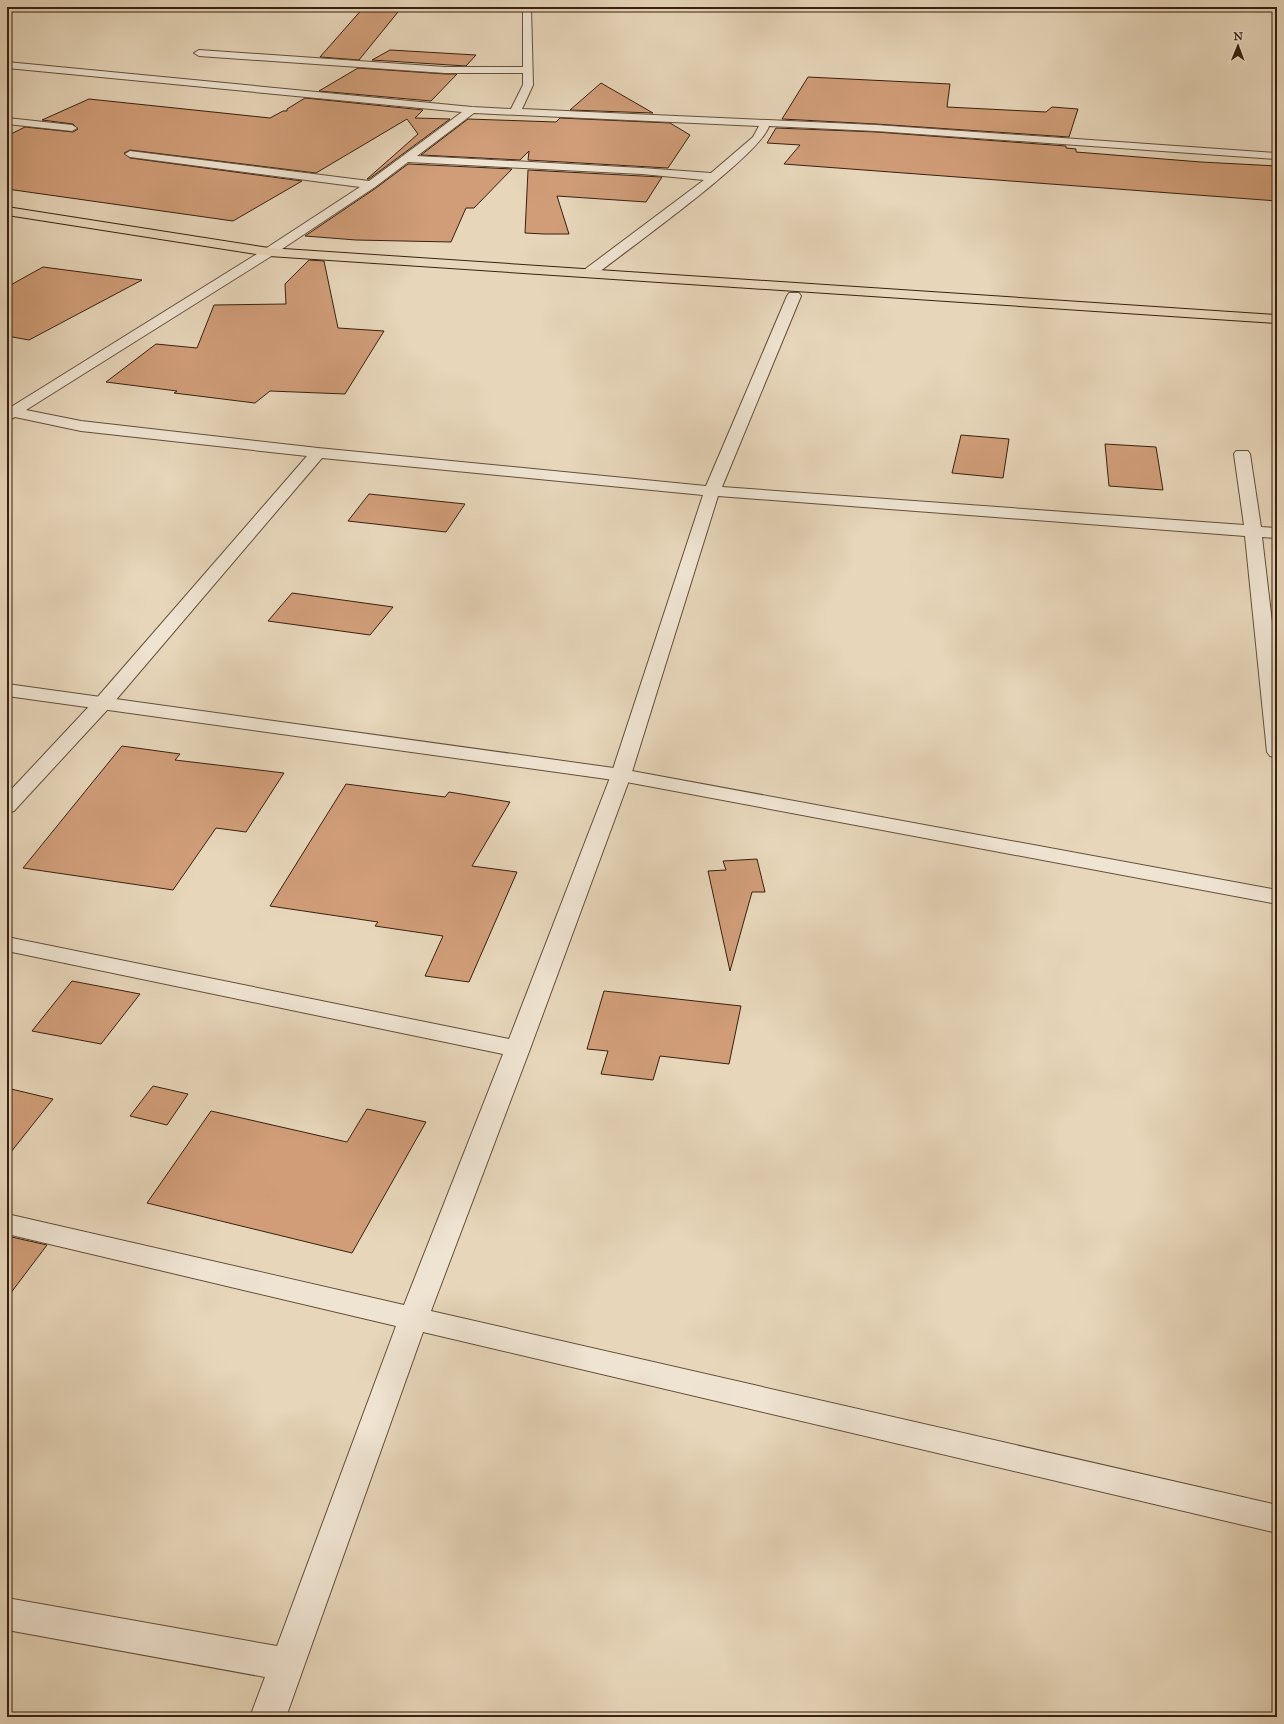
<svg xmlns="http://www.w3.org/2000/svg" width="1284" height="1724" viewBox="0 0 1284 1724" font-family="'IM FELL Great Primer',serif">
<rect width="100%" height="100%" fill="#e7d6ba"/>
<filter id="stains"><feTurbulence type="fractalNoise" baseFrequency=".005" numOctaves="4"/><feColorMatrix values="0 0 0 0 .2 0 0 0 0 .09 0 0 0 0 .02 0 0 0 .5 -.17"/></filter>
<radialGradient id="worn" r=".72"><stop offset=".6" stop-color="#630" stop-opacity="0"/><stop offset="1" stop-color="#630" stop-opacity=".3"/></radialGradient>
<path fill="#d09d78" stroke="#38200f" d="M364 7H402L359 60 320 57Z
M390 50 476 55 466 66 372 60Z
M358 68 445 74H457L431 101 319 91Z
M808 77 950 84 947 107 1046 112 1052 107 1078 109 1069 137 876 124 782 119Z
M601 83 653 113 570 110Z
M305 98 423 110 415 118 450 119 369 179H367L418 134 407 119 316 173 130 150 124 153 130 158 302 181 233 221 7 189V136L25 127 73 132 78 129 73 124 42 120 89 99 270 118 283 111H287V109Z
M560 118 670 123 690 135 668 168 528 160 529 151 520 160 421 155 468 119 556 122Z
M776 128 876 132 1066 146V148L1076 149V152L1201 162 1277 166V201L784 164 800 145 767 143Z
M408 164 512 169 474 208H466L451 242 356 240 305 236 376 188Z
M528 170 642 176 662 177 646 202 557 196 569 234H544L525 233Z
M309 260 324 261 338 328 384 331 345 394 270 391 255 403 174 393 177 391 106 382 156 344 197 348 214 305 286 304 285 284Z
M43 267 142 280 29 340 7 336V287Z
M961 435 1009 439 1003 478 952 473Z
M1105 444 1156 447 1163 490 1109 486Z
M369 494 465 504 446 532 348 521Z
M292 593 393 607 370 635 268 621Z
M122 746 180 754 175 760 284 773 246 832 216 828 173 890 23 868Z
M346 784 445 797 449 792 510 802 472 866 517 872 469 982 425 976 443 936 375 926 378 922 270 906Z
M757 859 765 892H752L730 971 708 871 726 870 723 861Z
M72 981 140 994 101 1044 32 1031Z
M604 991 741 1006 729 1064 660 1056 653 1080 601 1074 608 1051 587 1049Z
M153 1086 188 1094 167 1125 130 1116Z
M7 1088 53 1099 7 1157Z
M367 1109 426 1122 352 1253 147 1203 211 1111 347 1142Z
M7 1236 47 1245 7 1298Z"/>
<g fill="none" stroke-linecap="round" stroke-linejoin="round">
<g stroke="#644e3a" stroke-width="2">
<path id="minor" d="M523 7H531L533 85 522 109 876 125 1277 153V159L876 131 769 126C761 155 624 252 594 276H584L583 273 584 270 704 180 642 174 408 162 375 187 273 255 26 410 81 421 318 448 706 486 787 296 789 293H799L801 296 722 487 1244 525 1234 454 1236 451H1248L1250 454 1261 527 1277 528V538L1262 537 1277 665V758L1270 756 1267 752 1245 536 718 496 631 775 530 1049 431 1311 1277 1505V1533L423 1332 286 1717H250L265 1677 7 1630V1598L277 1646 396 1326 7 1234V1214L404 1305 503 1054 7 951V937L509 1039 611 775 703 495 322 458 109 708 14 811 7 813V794L95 700 307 456 81 431 15 417 7 421V407H11L265 249 360 187 130 157 125 154 130 151 369 181 462 112 7 68V62L472 107 511 109 523 85V73H445L199 56 194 53 199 50 445 67H523ZM474 113 759 126 753 137 711 173 642 168 417 156Z
M7 118 72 125 77 128 72 131 7 124Z"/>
</g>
<g stroke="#644e3a" stroke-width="2">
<path id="tertiary" d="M7 684 621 769 1277 890V904L621 781 7 696Z"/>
</g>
<g stroke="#38200f" stroke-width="2">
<path id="trunk" d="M7 207 269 248 1277 315V323L269 256 7 215Z"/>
</g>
<use href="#minor" fill="#efe4d2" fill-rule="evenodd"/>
<use href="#tertiary" fill="#efe4d2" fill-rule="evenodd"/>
<use href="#trunk" fill="#e7d6ba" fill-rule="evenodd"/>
</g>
<rect width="1284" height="1724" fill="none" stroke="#e7d6ba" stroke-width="24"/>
<rect x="8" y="8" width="1268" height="1708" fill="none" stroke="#38200f" stroke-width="2"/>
<rect x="12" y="12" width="1260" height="1700" fill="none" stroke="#38200f"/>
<g transform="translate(1238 46) rotate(1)" stroke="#efe4d2" stroke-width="3" paint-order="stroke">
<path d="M0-3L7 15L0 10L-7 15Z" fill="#38200f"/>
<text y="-6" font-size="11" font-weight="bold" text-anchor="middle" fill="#38200f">N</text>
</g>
<rect width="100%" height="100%" filter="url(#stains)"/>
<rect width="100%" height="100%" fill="url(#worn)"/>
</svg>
